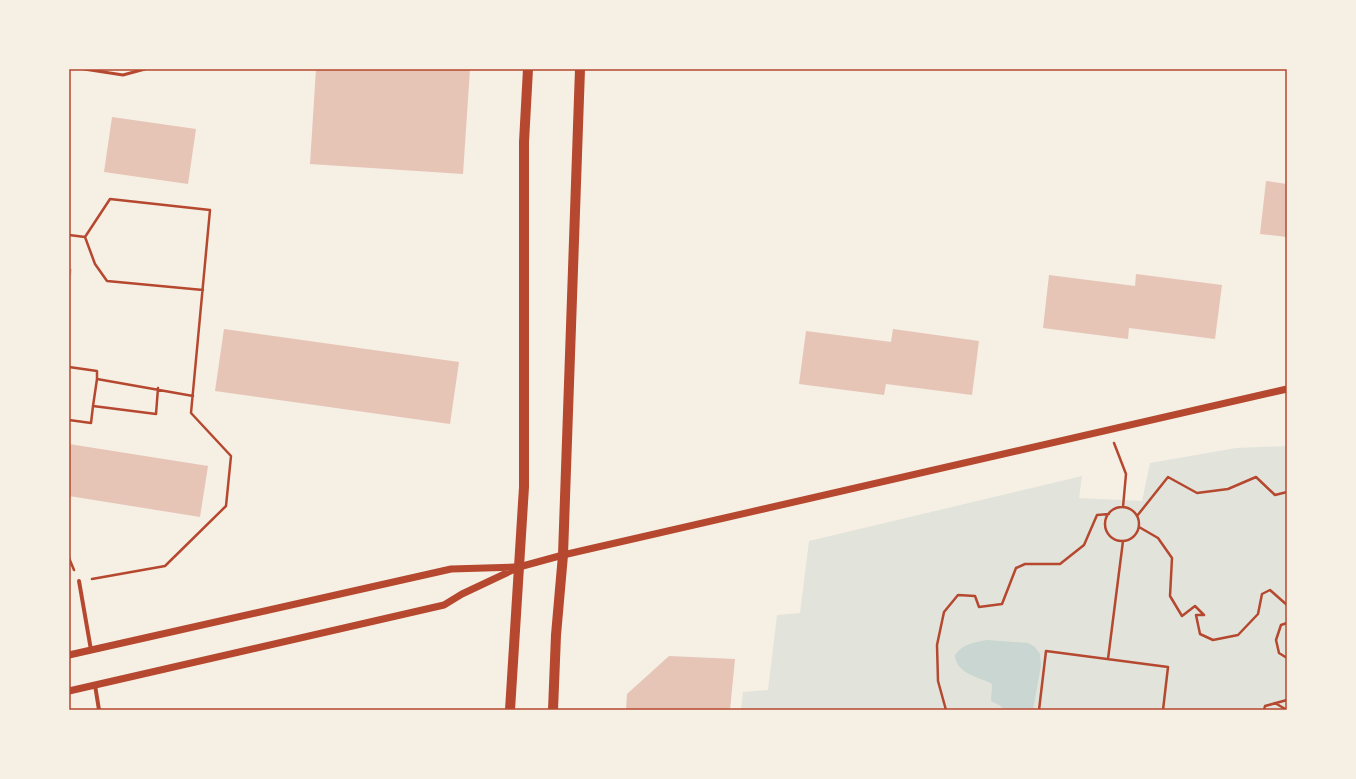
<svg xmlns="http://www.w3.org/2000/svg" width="1356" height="779" viewBox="0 0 1356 779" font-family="Karla,sans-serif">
<rect width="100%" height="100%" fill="#f6efe4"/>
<path fill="#e2e4dc" d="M1287 446V710H741L743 692 768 690 777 615 800 613 809 541 1082 476 1079 498 1142 501 1150 463 1236 448Z"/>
<path fill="#c9d6d2" d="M987 640 1028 643 1035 647 1040 654 1041 665 1033 710H1005L999 705 991 701 992 686 991 683C977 677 956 673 955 655 963 644 974 642 987 640Z"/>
<path fill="#e6c5b7" d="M316 69H470L463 174 310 164Z
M112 117 196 129 188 184 104 172Z
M1266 181 1287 184V237L1260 234Z
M69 269H72L70 282H69Z
M1136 274 1222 285 1215 339 1129 328 1128 339 1043 328 1049 275 1135 286Z
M224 329 459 362 450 424 215 391Z
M893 329 979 341 972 395 886 384 884 395 799 384 806 331 891 342Z
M69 444 208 466 200 517 69 496Z
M669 656 735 659 730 710H626L627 694Z"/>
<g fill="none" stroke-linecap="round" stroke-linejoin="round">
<path stroke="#b5482f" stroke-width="2.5" d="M69 235 85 237 110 199 210 210 191 413 231 456 226 506 165 566 92 579
M85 237 95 264 107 281 203 290
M69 367 97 371V379L193 396
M93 406 97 379
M69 420 91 423 93 406 156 414 158 388
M1114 443 1126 474 1123 507
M1105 524a17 17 0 1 1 34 0a17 17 0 1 1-34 0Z
M1137 516 1168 477 1197 493 1228 489 1256 477 1275 495 1287 492
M1139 527 1158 538 1172 558 1170 596 1182 616 1195 606 1204 615H1196L1200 634 1213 640 1238 635 1258 614 1262 594 1270 590 1287 605
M69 558 74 570
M1287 623 1281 625 1276 640 1279 653 1287 658
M1108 659 1123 541
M1275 703 1287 710
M946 710 938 681 937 645 944 612 958 595 975 596 979 607 1002 604 1016 568 1025 564H1060L1084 545 1097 515 1109 514
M1039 710 1046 651 1168 667 1163 710
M1264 710 1265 706 1287 700"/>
<path stroke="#b5482f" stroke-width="3" d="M84 69 123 75 145 69"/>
<path stroke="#b5482f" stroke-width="4" d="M79 581 91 650
M95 685 99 710"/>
<path stroke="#b5482f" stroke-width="7" d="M69 655 451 569 515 567
M69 691 444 605 462 594 519 567 563 555 1287 389"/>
<path stroke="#b5482f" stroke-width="10" d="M510 710 524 487V142L528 69
M553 710 556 635 563 555 580 69"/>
</g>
<rect width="1356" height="779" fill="none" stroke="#f6efe4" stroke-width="140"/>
<rect x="70" y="70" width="1216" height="639" fill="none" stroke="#b5482f" stroke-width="1.5"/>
</svg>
